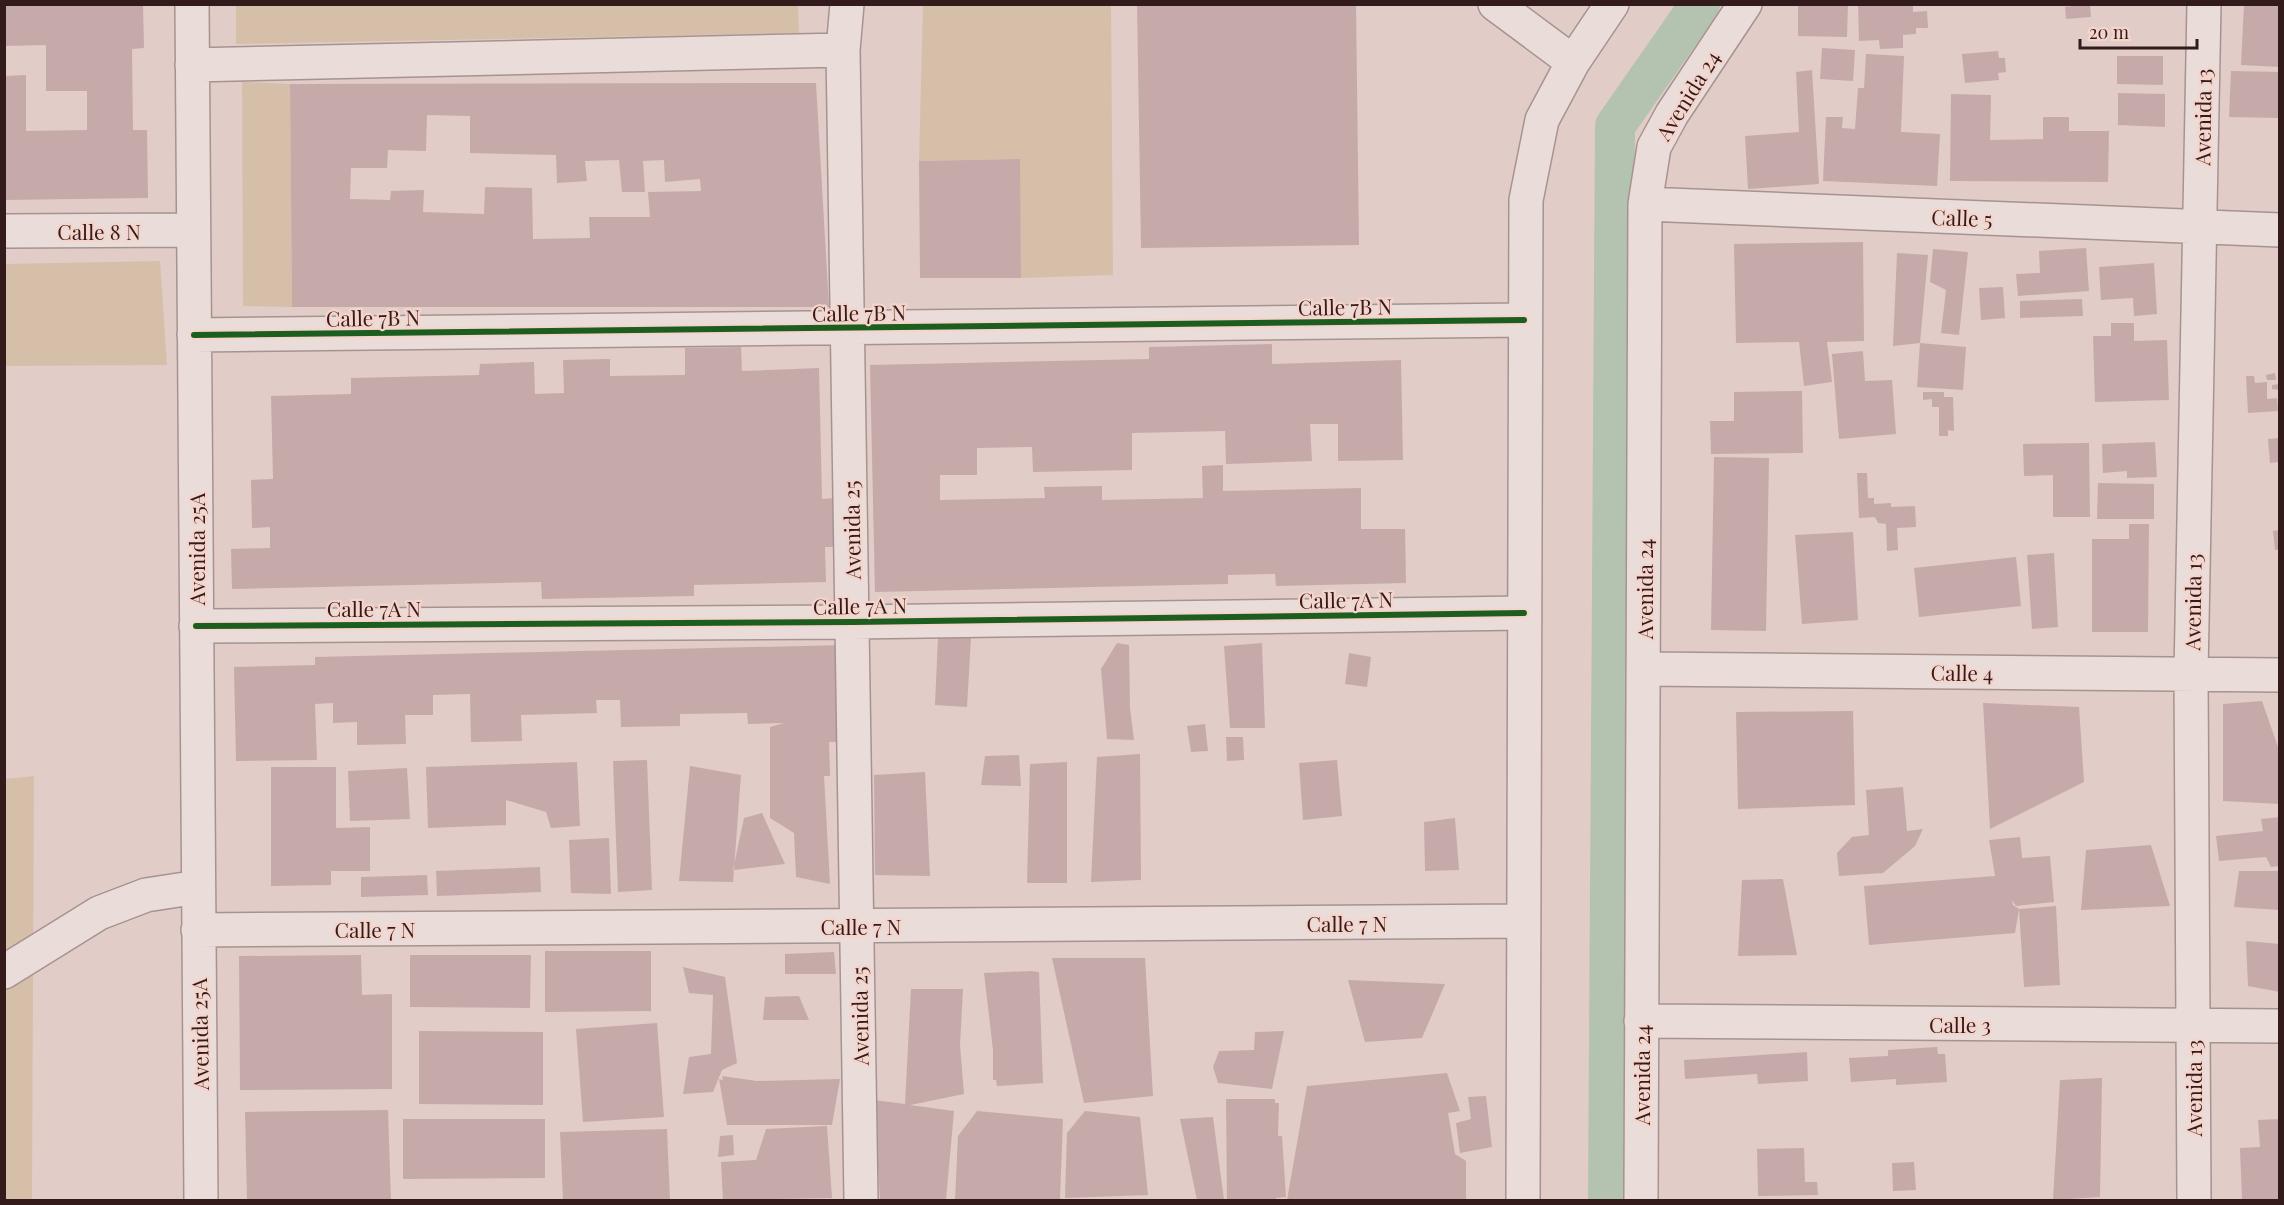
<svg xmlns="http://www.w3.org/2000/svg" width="2284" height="1205" viewBox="0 0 2284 1205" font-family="'Playfair Display',serif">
<rect width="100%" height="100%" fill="#e2ccc7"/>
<path fill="#d5bfa9" d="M236 5H798L799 33 236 44Z
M923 5H1111L1113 275 1021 278 1019 159 919 161Z
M242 82 290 84 292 307 243 306Z
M160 261 167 365 5 366V264Z
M34 776 32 1200H5L4 779Z"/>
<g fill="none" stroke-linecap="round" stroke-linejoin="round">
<path stroke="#b4c2b0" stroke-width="40" d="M1608 1200 1615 126 1700 4"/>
</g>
<path fill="#c5aaa9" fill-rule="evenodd" d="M4 4H143L144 48 132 49 133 130H147L148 198 4 200V76L26 75V131L87 130V91H46V45L4 46Z
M1137 4H1356L1359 245 1141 248Z
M1798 4H1848L1847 37 1798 36Z
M1858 4H1913V12L1927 11 1928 28H1916V34L1903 35V48L1880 49 1879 40 1859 41Z
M2090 4 2091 17 2066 19 2065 7Z
M2244 4H2280V67L2241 65Z
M1822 48 1855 50 1853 81 1820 79Z
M1998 51 1999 58H2005L2006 72 1998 73 1999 80 1965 83 1962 54Z
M1866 54 1904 56 1901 132 1940 134 1937 186 1823 181 1826 117H1843L1842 128 1855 129 1858 88H1864Z
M2117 56H2163V85L2117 84Z
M1812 70 1819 184 1748 189 1745 136 1799 132 1796 72Z
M2231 71 2280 72V118L2229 117Z
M816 83 829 307H292L290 84ZM427 115 470 116V153L556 155 557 183 587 181 585 161 619 160 622 192H645L643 161 664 160 665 182 700 179 701 191 648 192 650 217H589L590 238 533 239 532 188 485 187 484 214 423 212 424 190 391 191 390 200 350 199 351 168H387L388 150 426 151Z
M2118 93 2165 94V127L2118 125Z
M1951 94 1991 95 1990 140 2043 139V117H2069V131H2109L2108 182 1950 181Z
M1020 159 1021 278H920L919 161Z
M1863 242 1864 341 1827 342 1832 382 1804 386 1799 342 1736 343 1734 244Z
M2086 248 2089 291 2018 296 2016 274 2040 273 2039 251Z
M1933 249 1968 252 1959 335 1941 333 1946 290 1930 282Z
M1897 253 1928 255 1920 343 1893 346Z
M2154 263 2157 314 2134 316 2133 298 2101 300 2099 267Z
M2003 287 2005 318 1981 320 1979 288Z
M2082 299 2083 316 2020 318V301Z
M2111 323H2134V341L2167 340 2169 400 2095 402 2093 336H2111Z
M1920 343 1966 347 1963 390 1917 387Z
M1272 344V364L1401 360 1403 460 1338 461V424H1310L1312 461 1226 464 1225 431 1132 433V470L1033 472 1032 447 977 448V475H940V500L1045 498 1044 487 1102 486V500L1203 498 1202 466 1223 465V491L1361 488V529H1405L1406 583 1276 586 1275 574 1228 575V584L875 592 870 365 1149 359V347Z
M741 347 742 371 819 368 822 499 835 498 836 547H825L826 582 694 585V596L542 599 541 582 232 589 231 549 270 548V527L252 528 251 480 273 479 271 396 351 394V378L479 375 480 364 534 362 535 394 564 393 563 360 610 359V376L685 375V348Z
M1863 351 1865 381 1892 380 1896 434 1839 439 1832 354Z
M2275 373 2276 380H2267L2266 375Z
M2246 376H2254L2255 383 2267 382V399L2277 398 2278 411 2248 413Z
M2280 384V390L2272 389V385Z
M1802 391 1803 453 1711 454 1710 421H1734V392Z
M1923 392H1944V397H1953L1954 431 1948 430V436H1939V407H1932V399L1923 400Z
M2280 438V462L2270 463 2268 439Z
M2155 442 2157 477 2127 478V471L2103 473 2102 444Z
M2089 443 2090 517H2053V475L2024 476 2023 444Z
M1714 457 1769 458 1766 631 1711 630Z
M1857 473H1867L1868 498H1874V504L1891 503V507L1915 506 1916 527 1897 528 1898 550 1887 551 1886 524 1878 523 1875 517 1859 518Z
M2098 483 2154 484V519H2097Z
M2129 524H2149L2148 632H2092V539H2129Z
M2280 530V549L2275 550 2273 531Z
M1853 532 1858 620 1802 624 1795 535Z
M2054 553 2058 627 2032 629 2027 555Z
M2016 557 2021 606 1919 617 1914 568Z
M938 637 971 638 967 707 935 705Z
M1117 643 1129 645 1130 708 1134 740 1107 739 1101 669Z
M1262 643 1265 728H1230L1224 646Z
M845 645 847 742H829L830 776H824L830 884 796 877 794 833 770 818V727L784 723 748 724 747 713 680 714V726L621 727 620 700H596L597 713 521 715 522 741 471 742 470 694 433 695V715H405L406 744 357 745V722L333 723V703L315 704 317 760 236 761 234 667 315 665V657Z
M1349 653 1371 657 1367 687 1345 684Z
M2262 701 2280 753V804L2223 801V704Z
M1983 703 2079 707 2084 782 1990 829Z
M1853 711 1855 805 1738 809 1736 712Z
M1205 724 1208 751 1191 752 1187 726Z
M1226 737H1243L1244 760 1227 761Z
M1140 754 1141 880 1091 882 1097 757Z
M1019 755 1021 786 981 785 985 756Z
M647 760 652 890 618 892 613 761Z
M1337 760 1342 816 1303 820 1299 763Z
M577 762 580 826 551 828 546 812 506 800V825L428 828 426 767Z
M1067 762V883H1027L1030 764Z
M690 766 741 775 733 882 679 881Z
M271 767H336V828L370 827V871H331V885L271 886Z
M407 768 410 819 350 821 348 771Z
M925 772 930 876 875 875 874 775Z
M1903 787 1907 831 1923 829 1915 846 1883 873 1839 876 1837 853 1852 837 1869 835 1866 790Z
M762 813 785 864 733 870 744 818Z
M2280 817V866L2271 867 2266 857 2219 861 2216 836 2263 831 2261 819Z
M1455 818 1459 870 1425 871 1424 822Z
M2020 837 2022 858 2050 856 2054 902 2016 906 2012 900 2013 905 2019 909 2015 933 1869 945 1864 886 1995 876 1989 840Z
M609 838 611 894 571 893 569 840Z
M2151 845 2170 906 2081 910 2086 850Z
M540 867 541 892 437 896 436 871Z
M2239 871H2280V910L2234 907Z
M427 875 428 895 361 897V877Z
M1783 879 1797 955 1738 956 1742 880Z
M2056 906 2060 985 2024 987 2019 909Z
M2246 941 2280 944V992L2248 986Z
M545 951H651V1011L545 1012Z
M834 952 836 974H785V954Z
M361 955 362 995 392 994V1089L240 1090 239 956Z
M410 955H531L530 1008 410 1007Z
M1052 958H1145L1153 1096 1084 1103Z
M683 967 725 977 737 1063 722 1070 713 1092 683 1094 689 1057 711 1054 713 995 689 993Z
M1031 971 1039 972 1043 1083 997 1086 996 1080H993V1050L984 973Z
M1348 980 1445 984 1422 1038 1365 1042Z
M911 989H963L960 1045 964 1094 910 1105 954 1111 946 1200H880L874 1100 905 1104Z
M799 996 809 1020H763L765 997Z
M657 1023 664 1117 583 1122 576 1029Z
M419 1031 543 1032V1105L419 1104Z
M1284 1031 1272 1089 1218 1083 1213 1067 1219 1051 1254 1050 1255 1032Z
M1937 1047 1938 1054H1945L1947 1082 1896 1085V1079L1851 1082 1849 1058 1888 1056V1050Z
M1807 1052 1808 1081 1758 1084 1757 1074 1685 1079 1684 1060Z
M1447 1073 1460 1111 1448 1113 1455 1154 1466 1161V1200H1287L1307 1086Z
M722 1076 757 1081 840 1079 832 1125H727L719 1079 723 1080Z
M2102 1078 2100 1197 2053 1200 2060 1080Z
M1486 1096 1492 1147 1460 1153 1456 1123 1471 1119 1468 1097Z
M1226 1099H1275V1103H1279L1278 1136H1282L1286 1197 1276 1198V1200H1227Z
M388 1110 391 1200H247L245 1112Z
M977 1111 1063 1119 1060 1200H955L958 1136Z
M1085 1111 1140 1117 1148 1195 1065 1198 1067 1133Z
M1213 1117 1224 1200H1197L1180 1119Z
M403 1119H545V1178L403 1179Z
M2280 1119V1200H2242L2240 1148 2260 1147 2258 1120Z
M827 1126 832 1198 723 1200 721 1162 756 1160 766 1129Z
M667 1129 670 1200H563L560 1132Z
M733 1135 734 1155 718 1157 720 1136Z
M1804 1148 1805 1182H1817L1818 1195 1758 1196 1757 1149Z
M1914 1162 1916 1190 1893 1191 1892 1163Z"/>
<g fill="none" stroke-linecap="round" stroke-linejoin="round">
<g stroke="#a69391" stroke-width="36">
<path id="minor" d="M192 4 201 1200
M847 4 843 50 861 1200
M1495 4 1573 62
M192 65 843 50
M1645 204 2280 230
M4 231 193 230
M194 335 1524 320
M196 626 853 622 1524 613
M1644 669 2280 675
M198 930 1523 921
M4 972 99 913 146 895 198 887
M1641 1021 2280 1026
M1523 1200 1526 200 1542 120 1573 62 1612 4
M1641 1200 1645 204 1654 147 1672 114 1745 4
M2194 1200 2191 674 2204 4"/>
</g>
<use href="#minor" stroke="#e9dcd9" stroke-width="33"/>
<g stroke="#f5d4cb" stroke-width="10">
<path id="cycleway" d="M194 335 1524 320
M196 626 853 622 1524 613"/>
</g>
<use href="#cycleway" stroke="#1b5e20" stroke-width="6"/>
</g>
<g text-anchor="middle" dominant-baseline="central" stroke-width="4.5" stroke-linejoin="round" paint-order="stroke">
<g font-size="21" fill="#331b1b" stroke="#f5d4cb">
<text transform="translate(1687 95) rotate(-58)">Avenida 24</text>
<text transform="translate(2202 117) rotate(-89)">Avenida 13</text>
<text transform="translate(1962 217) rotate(2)">Calle 5</text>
<text x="99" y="231">Calle 8 N</text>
<text transform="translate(1345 306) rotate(-1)">Calle 7B N</text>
<text transform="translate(859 312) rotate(-1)">Calle 7B N</text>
<text transform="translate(373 317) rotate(-1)">Calle 7B N</text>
<text transform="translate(851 530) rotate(-91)">Avenida 25</text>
<text transform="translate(196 549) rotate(-90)">Avenida 25A</text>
<text transform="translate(1644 589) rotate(-90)">Avenida 24</text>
<text transform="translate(1346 599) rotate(-1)">Calle 7A N</text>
<text transform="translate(2192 602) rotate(-89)">Avenida 13</text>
<text transform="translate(860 605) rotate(-1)">Calle 7A N</text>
<text x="374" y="608">Calle 7A N</text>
<text transform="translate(1962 672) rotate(1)">Calle 4</text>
<text x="1347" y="923">Calle 7 N</text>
<text x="861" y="926">Calle 7 N</text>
<text x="375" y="929">Calle 7 N</text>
<text transform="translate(859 1016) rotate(-91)">Avenida 25</text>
<text x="1960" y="1024">Calle 3</text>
<text transform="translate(199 1034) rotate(-91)">Avenida 25A</text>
<text transform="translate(1641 1075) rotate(-90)">Avenida 24</text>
<text transform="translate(2193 1088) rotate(-90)">Avenida 13</text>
</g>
</g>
<rect width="2284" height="1205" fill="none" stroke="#331b1b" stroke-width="12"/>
<path d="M2080 39v9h117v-9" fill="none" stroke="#331b1b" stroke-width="3"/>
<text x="2089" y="39" font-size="18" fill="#331b1b" stroke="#f5d4cb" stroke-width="4.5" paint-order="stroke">20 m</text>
</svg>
